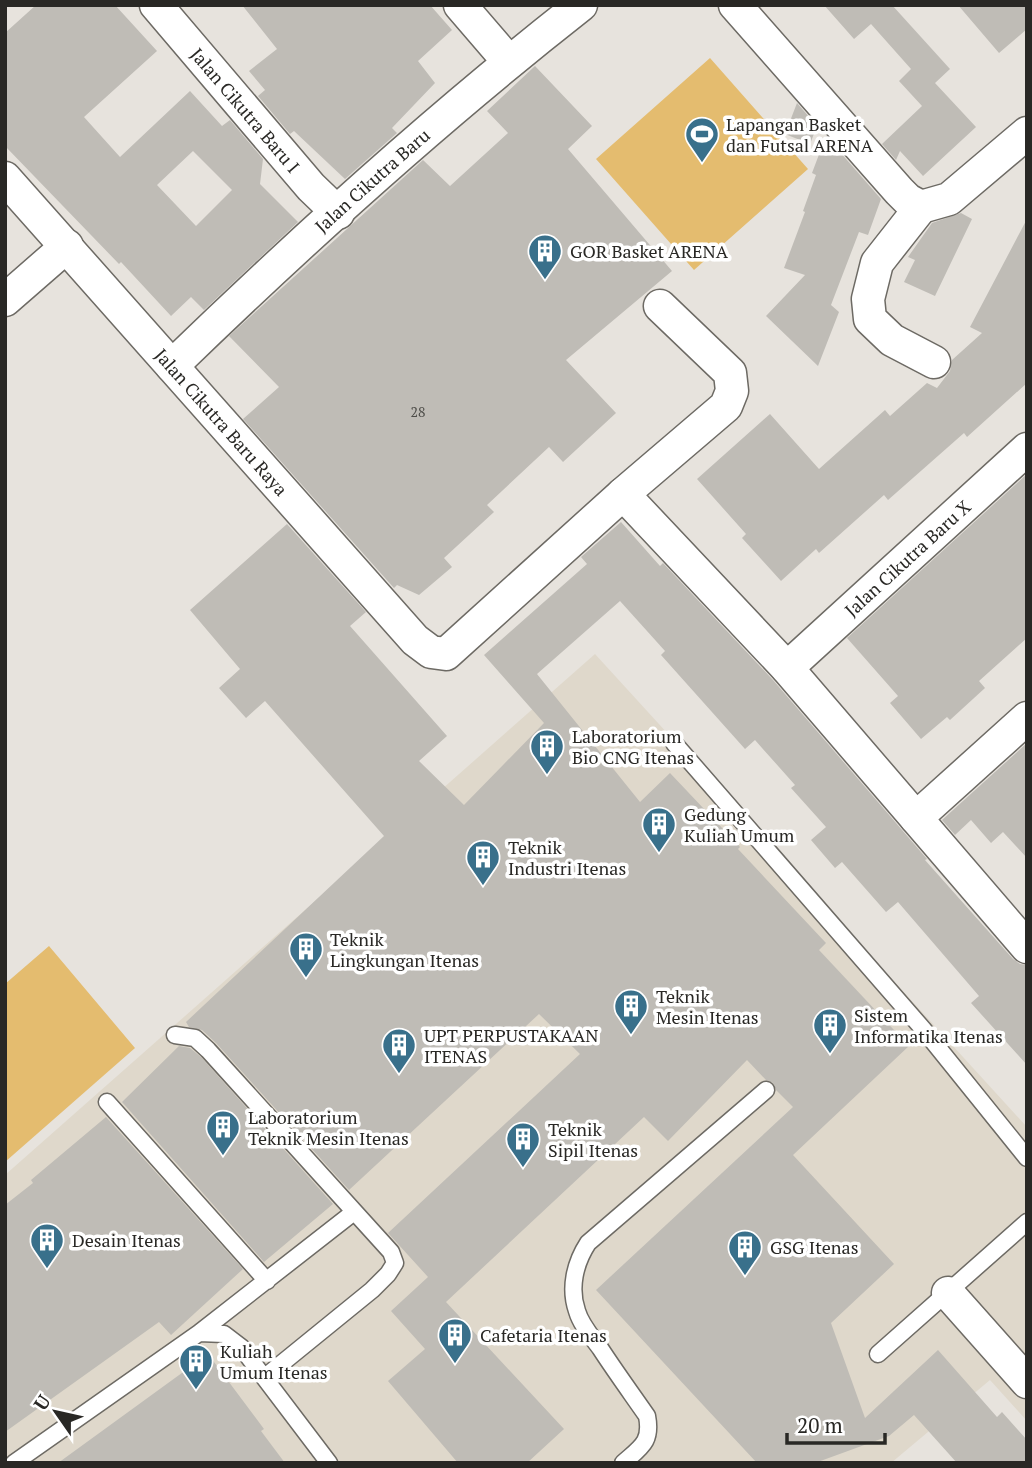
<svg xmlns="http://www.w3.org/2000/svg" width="1032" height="1468" viewBox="0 0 1032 1468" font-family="'PT Serif',serif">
<rect width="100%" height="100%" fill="#e7e3dd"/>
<path fill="#dfd8cb" d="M595 654 1027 1127V1421L990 1380 891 1463H5V1175Z"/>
<path fill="#e4bc6f" d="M710 58 808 169 694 270 596 159Z
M49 946 135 1048 5 1162V984Z"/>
<path fill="#bfbcb6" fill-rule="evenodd" d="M36 5H115L157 51 84 117 120 157 190 91 222 126 230 120 263 159 260 184 298 222 204 310 191 297 171 316 121 262 119 264 5 146V33ZM193 151 232 190 196 226 157 185Z
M242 5H430L452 30 418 61 435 83 392 128 397 133 345 179 294 131 290 134 258 96 265 90 249 71 277 49Z
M824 5H892L950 69 935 83 976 127 923 176 900 151 896 160 882 144 922 106 899 81 911 69 871 24 854 39Z
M958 5H1027V29L999 53Z
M535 66 592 126 568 149 672 271 566 360 616 413 563 462 549 447 487 505 494 512 444 558 452 567 419 595 397 585 394 588 243 419 279 387 229 336 423 160 450 186 508 133 487 111Z
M797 103 817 126 810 144 785 134Z
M826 136 881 199 868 235 859 232 831 305 839 312 818 366 766 316 805 275 784 268 805 212 803 211 816 175 812 173Z
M961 213 972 219 935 296 904 282 915 260 908 257 932 223Z
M1027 219V383L967 437 964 433 888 500 884 495 819 553 816 549 781 581 742 538 746 534 697 479 770 414 819 469 885 410 890 416 927 383 937 388 950 371 952 360 982 333 970 327Z
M1027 474V638L979 681 985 688 950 720 947 717 921 739 890 703 898 696 847 638Z
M621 522 660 566 663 563 773 680 927 859 925 860 1013 959 1020 964 1027 965V1065L971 1003 979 996 898 902 886 912 842 862 835 868 811 840 826 827 791 788 795 785 755 740 745 749 661 655 665 651 620 601 537 674 640 802 670 773 740 847 738 849 826 943 819 950 909 1046 793 1155 894 1264 831 1323 865 1418 938 1350 997 1417 1002 1412 1027 1440V1463H957L914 1415 889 1436 815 1463H757L596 1290 793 1107 776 1090 773 1083 766 1080 747 1060 668 1141 644 1117 446 1302 564 1429 527 1463H458L388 1381 425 1349 391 1311 428 1277 388 1233 580 1054 539 1014 349 1190 216 1043 202 1030 189 1027 186 1022 384 836 265 701 246 718 219 688 240 669 190 610 287 524 366 612 350 626 447 736 419 761 464 805 544 723 484 655 587 564 581 557Z
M1027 743V858L1003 832 991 843 971 820 955 835 942 820Z
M179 1046 190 1048 201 1057 333 1204 264 1262 122 1102Z
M106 1117 243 1269 171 1335 159 1322 5 1432V1205L33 1183 31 1180Z
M208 1354 264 1429 261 1431 285 1463H58Z"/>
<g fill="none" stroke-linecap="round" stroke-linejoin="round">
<g stroke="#6d6a64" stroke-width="19">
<path id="lane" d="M674 743 923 1029 1027 1158
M175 1035 195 1038 208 1050 391 1252 395 1263 388 1274 372 1290 265 1377
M107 1102 267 1281
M199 1333 354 1212
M878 1354 1027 1222
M14 1463 199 1333 224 1334 241 1347 329 1463
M623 1463C641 1447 652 1442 647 1416 631 1393 615 1371 600 1348 592 1337 581 1325 577 1311 569 1288 575 1263 588 1243L766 1090"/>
</g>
<g stroke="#6d6a64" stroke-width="35">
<g id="street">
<path id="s1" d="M156 5 311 187 338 213"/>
<path d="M460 5 509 62"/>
<path d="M735 5 899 191 908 200 921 207"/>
<path id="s2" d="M5 178 415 640 431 652 446 654 623 494 726 406 732 391 730 373 660 306"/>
<path d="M921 207 877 263 868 299 870 319 892 340 934 362"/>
<path d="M921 207 949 199 1027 133"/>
<path d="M5 300 67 246"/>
<path id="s3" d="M172 366C302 240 438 117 581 5"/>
<path d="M623 494 787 668 1027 947"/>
<path id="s4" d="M787 668 1027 449"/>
<path d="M916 818 1027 718"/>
<path d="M948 1293 1027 1382"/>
</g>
</g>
<use href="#lane" stroke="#fff" stroke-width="16"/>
<use href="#street" stroke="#fff" stroke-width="32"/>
</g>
<defs>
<g id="stadium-pin" transform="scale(1.75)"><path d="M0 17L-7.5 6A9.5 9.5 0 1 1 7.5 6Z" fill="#39708b" stroke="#fff"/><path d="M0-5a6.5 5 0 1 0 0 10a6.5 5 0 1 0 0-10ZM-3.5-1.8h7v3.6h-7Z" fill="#fff"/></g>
<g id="building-pin" transform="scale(1.75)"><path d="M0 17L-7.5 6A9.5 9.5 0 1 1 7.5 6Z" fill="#39708b" stroke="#fff"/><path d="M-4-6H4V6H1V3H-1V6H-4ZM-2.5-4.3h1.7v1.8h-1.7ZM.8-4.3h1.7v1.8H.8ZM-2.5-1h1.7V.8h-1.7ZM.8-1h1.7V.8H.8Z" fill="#fff"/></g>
</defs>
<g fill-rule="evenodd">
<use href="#stadium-pin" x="702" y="134"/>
<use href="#building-pin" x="545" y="251"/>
<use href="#building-pin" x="547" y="746"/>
<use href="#building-pin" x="659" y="824"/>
<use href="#building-pin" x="483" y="857"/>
<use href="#building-pin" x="306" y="949"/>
<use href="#building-pin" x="631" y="1006"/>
<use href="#building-pin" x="830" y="1025"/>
<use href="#building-pin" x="399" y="1045"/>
<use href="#building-pin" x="223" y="1127"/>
<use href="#building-pin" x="523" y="1139"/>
<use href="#building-pin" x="47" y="1240"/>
<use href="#building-pin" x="745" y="1247"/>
<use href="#building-pin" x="455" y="1335"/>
<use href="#building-pin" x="196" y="1361"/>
</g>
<g text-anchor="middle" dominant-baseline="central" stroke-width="7" stroke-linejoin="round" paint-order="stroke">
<g font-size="14" fill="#4e4d49">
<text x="418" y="411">28</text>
</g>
<g font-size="18" fill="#292825" stroke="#fff">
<text stroke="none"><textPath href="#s1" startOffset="138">Jalan Cikutra Baru I</textPath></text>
<text stroke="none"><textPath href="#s3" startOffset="273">Jalan Cikutra Baru</textPath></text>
<text stroke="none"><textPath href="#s2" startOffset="326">Jalan Cikutra Baru Raya</textPath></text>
<text stroke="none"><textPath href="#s4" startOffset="163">Jalan Cikutra Baru X</textPath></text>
</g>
<g font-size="18" fill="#292825" stroke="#fff" text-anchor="start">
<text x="726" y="124">Lapangan Basket<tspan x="726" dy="21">dan Futsal ARENA</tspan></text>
<text x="570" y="251">GOR Basket ARENA</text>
<text x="572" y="736">Laboratorium<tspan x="572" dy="21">Bio CNG Itenas</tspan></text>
<text x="684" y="814">Gedung<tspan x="684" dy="21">Kuliah Umum</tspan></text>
<text x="508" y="847">Teknik<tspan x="508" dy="21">Industri Itenas</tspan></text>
<text x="330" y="939">Teknik<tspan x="330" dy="21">Lingkungan Itenas</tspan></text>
<text x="656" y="996">Teknik<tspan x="656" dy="21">Mesin Itenas</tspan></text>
<text x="854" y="1015">Sistem<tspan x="854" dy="21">Informatika Itenas</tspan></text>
<text x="424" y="1035">UPT PERPUSTAKAAN<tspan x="424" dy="21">ITENAS</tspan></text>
<text x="248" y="1117">Laboratorium<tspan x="248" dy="21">Teknik Mesin Itenas</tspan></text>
<text x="548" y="1129">Teknik<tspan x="548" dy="21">Sipil Itenas</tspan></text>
<text x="72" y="1240">Desain Itenas</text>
<text x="770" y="1247">GSG Itenas</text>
<text x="480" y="1335">Cafetaria Itenas</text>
<text x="220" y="1351">Kuliah<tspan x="220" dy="21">Umum Itenas</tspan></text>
</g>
</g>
<rect width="1032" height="1468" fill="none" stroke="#292825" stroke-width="14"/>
<g transform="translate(56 1412) rotate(304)" stroke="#ffffff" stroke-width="5" paint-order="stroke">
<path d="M0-5L12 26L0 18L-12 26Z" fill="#292825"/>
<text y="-10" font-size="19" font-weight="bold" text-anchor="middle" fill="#292825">U</text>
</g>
<path d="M787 1433v10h98v-10" fill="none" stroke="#292825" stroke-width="3.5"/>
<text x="797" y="1433" font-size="21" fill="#292825" stroke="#ffffff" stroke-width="5" paint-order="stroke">20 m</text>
</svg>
